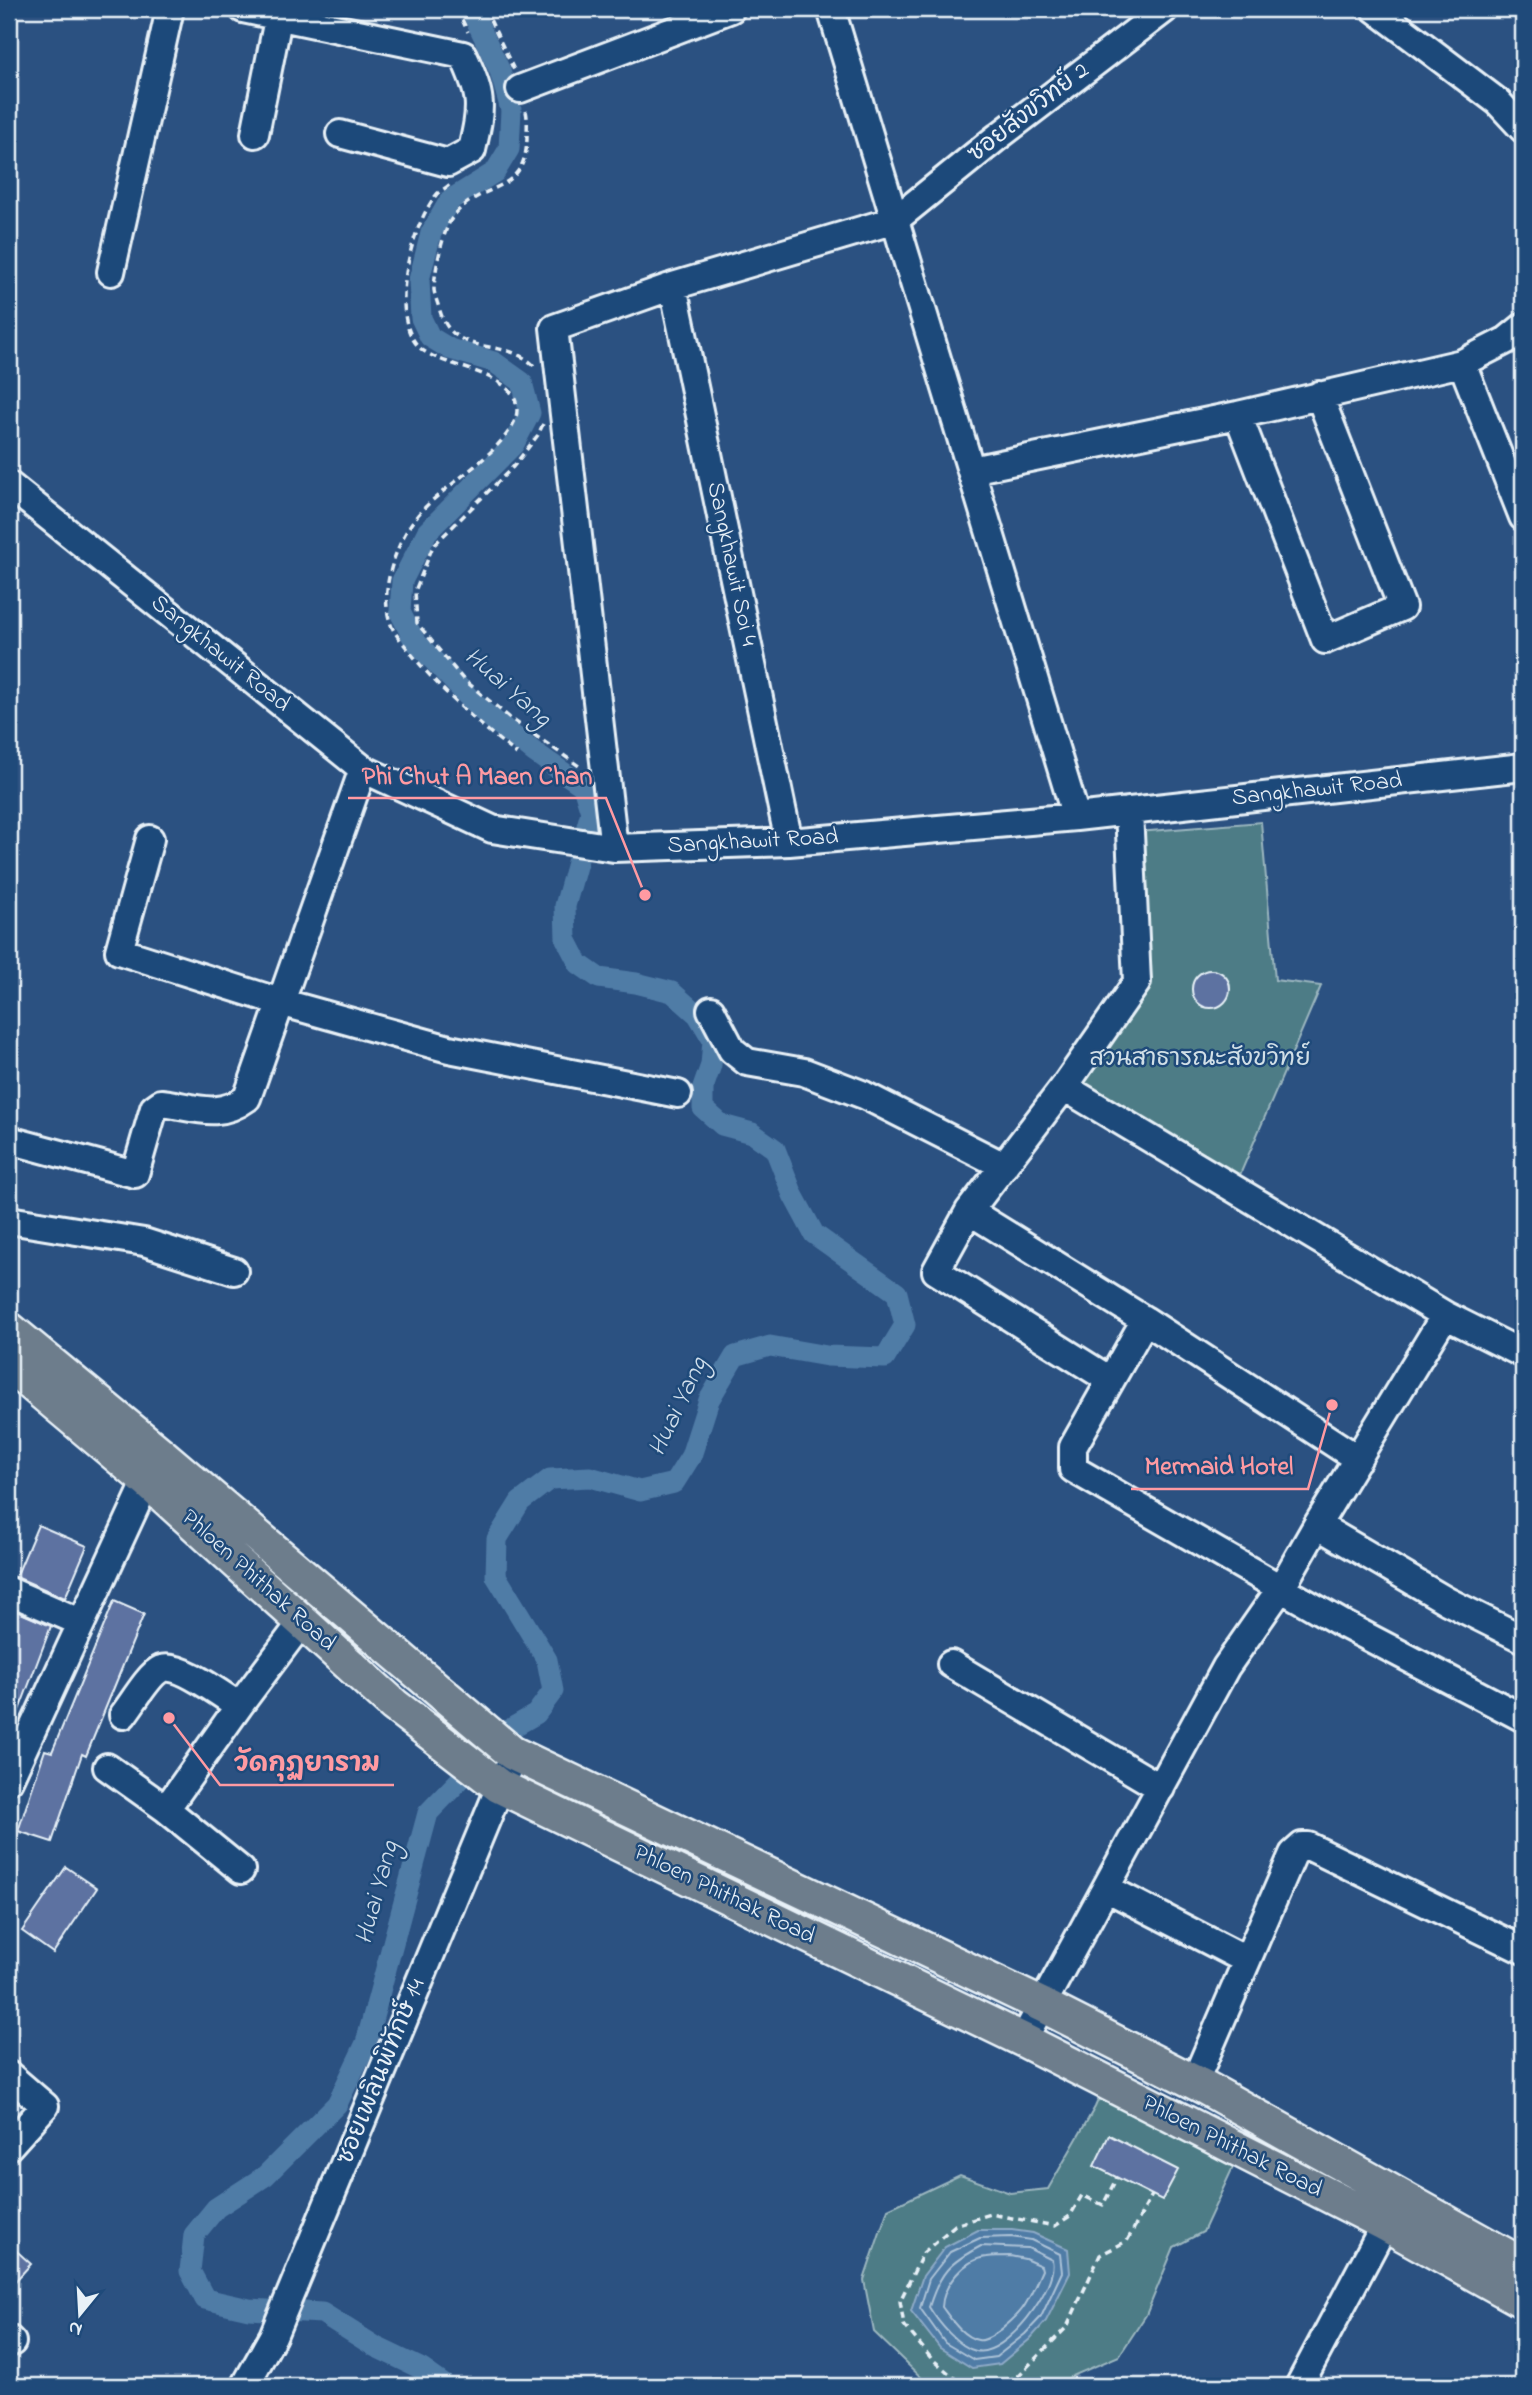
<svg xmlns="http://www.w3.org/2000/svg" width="1532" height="2395" viewBox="0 0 1532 2395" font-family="'Indie Flower','Playpen Sans Thai',sans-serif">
<rect width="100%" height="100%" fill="#2b5181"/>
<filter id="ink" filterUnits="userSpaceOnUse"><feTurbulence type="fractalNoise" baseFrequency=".0143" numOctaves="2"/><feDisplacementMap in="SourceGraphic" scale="14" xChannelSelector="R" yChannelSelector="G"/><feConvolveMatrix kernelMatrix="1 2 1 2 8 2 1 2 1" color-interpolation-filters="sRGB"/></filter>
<g filter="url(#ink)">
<path fill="#4e7c86" stroke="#9bb6bf" stroke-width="2" d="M1261 822 1275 980 1321 986 1239 1177 1081 1085 1152 983 1138 832Z
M1106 2082 1240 2152 1203 2232 1174 2247 1146 2315 1119 2356 1070 2377 1058 2386H930L874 2332 864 2280 888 2209 960 2175 1010 2193 1048 2189 1095 2107Z"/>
<path fill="#507ba6" stroke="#8daac7" stroke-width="2" d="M978 2230H1012L1033 2233 1068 2249 1070 2273 1046 2321 1030 2339 1000 2364 972 2368 940 2348 911 2311 923 2276 945 2247Z"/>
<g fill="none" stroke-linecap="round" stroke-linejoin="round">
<path stroke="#abc2d7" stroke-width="2" d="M1011 2237 1031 2240 1060 2254 1062 2272 1041 2317 1025 2334 996 2357 974 2360 945 2343 920 2308 929 2279 950 2252 980 2238Z
M981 2246 1028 2248 1052 2260C1059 2286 1005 2358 976 2351 958 2347 938 2322 929 2307 940 2272 949 2263 981 2246Z
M1010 2256 1025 2259 1041 2266 1042 2270C1037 2281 1032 2294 1025 2305 1019 2315 990 2343 978 2340 962 2337 951 2319 942 2307 943 2285 964 2259 987 2257 995 2256 1002 2256 1010 2256Z"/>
<path stroke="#507ba6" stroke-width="21" d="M446 2386 422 2369 376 2347 322 2313 249 2309 205 2299 190 2271 194 2235 216 2208 265 2176 337 2104 366 2043 428 1813 508 1730 536 1714 553 1691 547 1660 496 1576 497 1539 520 1502 550 1479 590 1477 640 1491 674 1483 691 1456 709 1400 735 1356 770 1346 827 1356 885 1358 905 1325 897 1293 814 1234 793 1195 775 1149 752 1133 722 1125 703 1108V1088L711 1065 713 1040 698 1015 672 992 636 983 599 978 579 964 566 939 565 906 591 812 583 786 534 752 481 710 414 640 400 612 402 581 427 532 514 444 530 413 522 382 494 362 450 349 430 337 421 318 419 280 431 233 450 200 495 172 509 149 511 110 500 71 471 9"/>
</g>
<path fill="#5d72a1" stroke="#e8f1f8" stroke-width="2" d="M1192 989a19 19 0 1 1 38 0a19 19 0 1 1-38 0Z
M38 1525 87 1546 65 1598 16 1577Z
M114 1601 144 1614 86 1756 82 1754 52 1842 18 1831 45 1750 52 1752Z
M14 1610 51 1626 10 1734 9 1623Z
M66 1867 97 1888 53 1953 22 1931Z
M1109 2135 1178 2170 1162 2200 1094 2166Z
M9 2244 31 2264 9 2288Z"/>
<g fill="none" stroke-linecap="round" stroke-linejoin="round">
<g stroke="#e8f1f8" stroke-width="32">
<path id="minor" d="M243 9 463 55C483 98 482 105 472 150L448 163 340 134
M831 9 1076 817
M1375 9 1498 102 1523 129
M520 89 731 9
M255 134 280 9
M111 272 170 9
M673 286 789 842
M1462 363 1523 517
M1238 415 1325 640 1402 607 1319 395
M971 470 1238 415 1462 363 1507 340 1523 327
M9 485 363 769 492 829 614 848 789 842 1076 817 1523 767
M1129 811 1137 982 1064 1087 1445 1315 1523 1354
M150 839 119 951 280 1002 449 1049 678 1094
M614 848 554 328 673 286 895 220 995 139 1165 9
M711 1010 732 1050 747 1062 804 1072 864 1095 1004 1166
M1064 1087 969 1211 936 1271 1110 1380
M9 1140 135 1174 154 1108 161 1103 169 1104C199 1109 220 1118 247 1098L363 769
M969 1211 1145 1320 1358 1459
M9 1220 144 1242 234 1271
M1145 1320 1073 1447V1469L1345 1625 1523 1718
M1317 1525 1447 1601 1523 1639
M9 1591 80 1622
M951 1664 1161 1788
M123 1715C132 1704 149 1674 161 1669 179 1662 223 1696 239 1706
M107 1767 166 1809 241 1870
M9 1780 147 1481
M166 1809 239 1706 302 1622
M1106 1888 1246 1960
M1023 2040 1226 1667 1281 1588 1317 1525 1445 1315
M9 2075 45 2106 9 2146
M1194 2083 1293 1854 1302 1846H1308L1523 1950
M9 2339 12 2342
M245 2386 273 2336 507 1770
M1299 2386 1385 2224"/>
</g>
<g stroke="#e8f1f8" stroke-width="38">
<path id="major" d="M9 1329 163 1456 512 1753 1042 2005 1206 2088 1523 2265
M9 1365 147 1481 394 1705 499 1786 1023 2040 1385 2224 1523 2301"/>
</g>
<path stroke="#e8f1f8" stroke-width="3.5" stroke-dasharray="7 5" stroke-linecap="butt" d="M457 9 468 32
M485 9 514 70
M526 111C528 120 527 129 527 138 526 197 480 180 452 218 443 230 434 274 434 290 435 297 438 304 440 311 455 361 507 335 535 367
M449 185C446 188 440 191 437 194 411 225 387 317 420 348 443 369 519 371 517 411 516 435 474 467 456 481 441 493 425 505 413 521 394 548 376 599 394 631 398 638 405 645 410 652 440 690 478 724 517 754
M543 424 538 435 513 467 433 546 415 591 417 623 462 678 510 718 579 766
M982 2386 958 2381 931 2358 904 2325 900 2301 923 2253 955 2225 991 2214 1055 2226 1070 2216 1082 2195 1103 2205 1117 2177
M983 2386 1017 2377 1067 2327 1100 2255 1127 2241 1152 2195"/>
<use href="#minor" stroke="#1f4a7a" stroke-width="26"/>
<use href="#major" stroke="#6d7d8c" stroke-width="33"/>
</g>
</g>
<g text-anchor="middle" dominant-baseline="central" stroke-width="5" stroke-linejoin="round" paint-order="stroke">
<g font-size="24" fill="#e8f1f8" stroke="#1f4a7a">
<text transform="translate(1029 113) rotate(-38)">ซอยสังขวิทย์ 2</text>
<text transform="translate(731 564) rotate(78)">Sangkhawit Soi 4</text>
<text transform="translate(220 654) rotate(39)">Sangkhawit Road</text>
<text transform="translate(1317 790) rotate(-6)">Sangkhawit Road</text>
<text transform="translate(753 842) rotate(-3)">Sangkhawit Road</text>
<text transform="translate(258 1581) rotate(42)">Phloen Phithak Road</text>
<text transform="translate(724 1895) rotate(26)">Phloen Phithak Road</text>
<text transform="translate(382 2072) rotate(-68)">ซอยเพลินพิทักษ์ 14</text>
<text transform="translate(1232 2147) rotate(27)">Phloen Phithak Road</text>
</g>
<g font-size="24" fill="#d1dfe7" stroke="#1f4a7a">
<text x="1200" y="1059">สวนสาธารณะสังขวิทย์</text>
</g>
<g font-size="26" font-style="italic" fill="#d1dfec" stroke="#1f4a7a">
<text transform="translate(507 688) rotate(41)">Huai Yang</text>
<text transform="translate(679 1407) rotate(-65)">Huai Yang</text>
<text transform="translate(378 1893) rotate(-75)">Huai Yang</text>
</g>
</g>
<path fill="none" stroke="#ff9aa2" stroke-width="2.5" d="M645 895L606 798H348M1332 1405L1308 1489H1131M169 1718L220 1785H394"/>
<g fill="#ff9aa2" stroke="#1f4a7a" stroke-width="2.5">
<circle cx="645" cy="895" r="7"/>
<circle cx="1332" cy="1405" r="7"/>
<circle cx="169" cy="1718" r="7"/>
</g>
<g font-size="26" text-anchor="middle" font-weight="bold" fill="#ff9aa2" stroke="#1f4a7a" stroke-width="5" stroke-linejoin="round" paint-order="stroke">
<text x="477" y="784">Phi Chut A Maen Chan</text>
<text x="1219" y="1474">Mermaid Hotel</text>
<text x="307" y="1771">วัดกุฏยาราม</text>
</g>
<rect width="1532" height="2395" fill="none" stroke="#1f4a7a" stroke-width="35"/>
<rect x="18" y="18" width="1497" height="2360" fill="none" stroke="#e8f1f8" stroke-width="2.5" filter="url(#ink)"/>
<g transform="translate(80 2314) rotate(198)" stroke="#1f4a7a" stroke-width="5" paint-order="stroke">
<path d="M0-5L12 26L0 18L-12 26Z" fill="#e8f1f8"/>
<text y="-10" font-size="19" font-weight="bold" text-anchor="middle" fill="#e8f1f8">N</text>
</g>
</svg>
